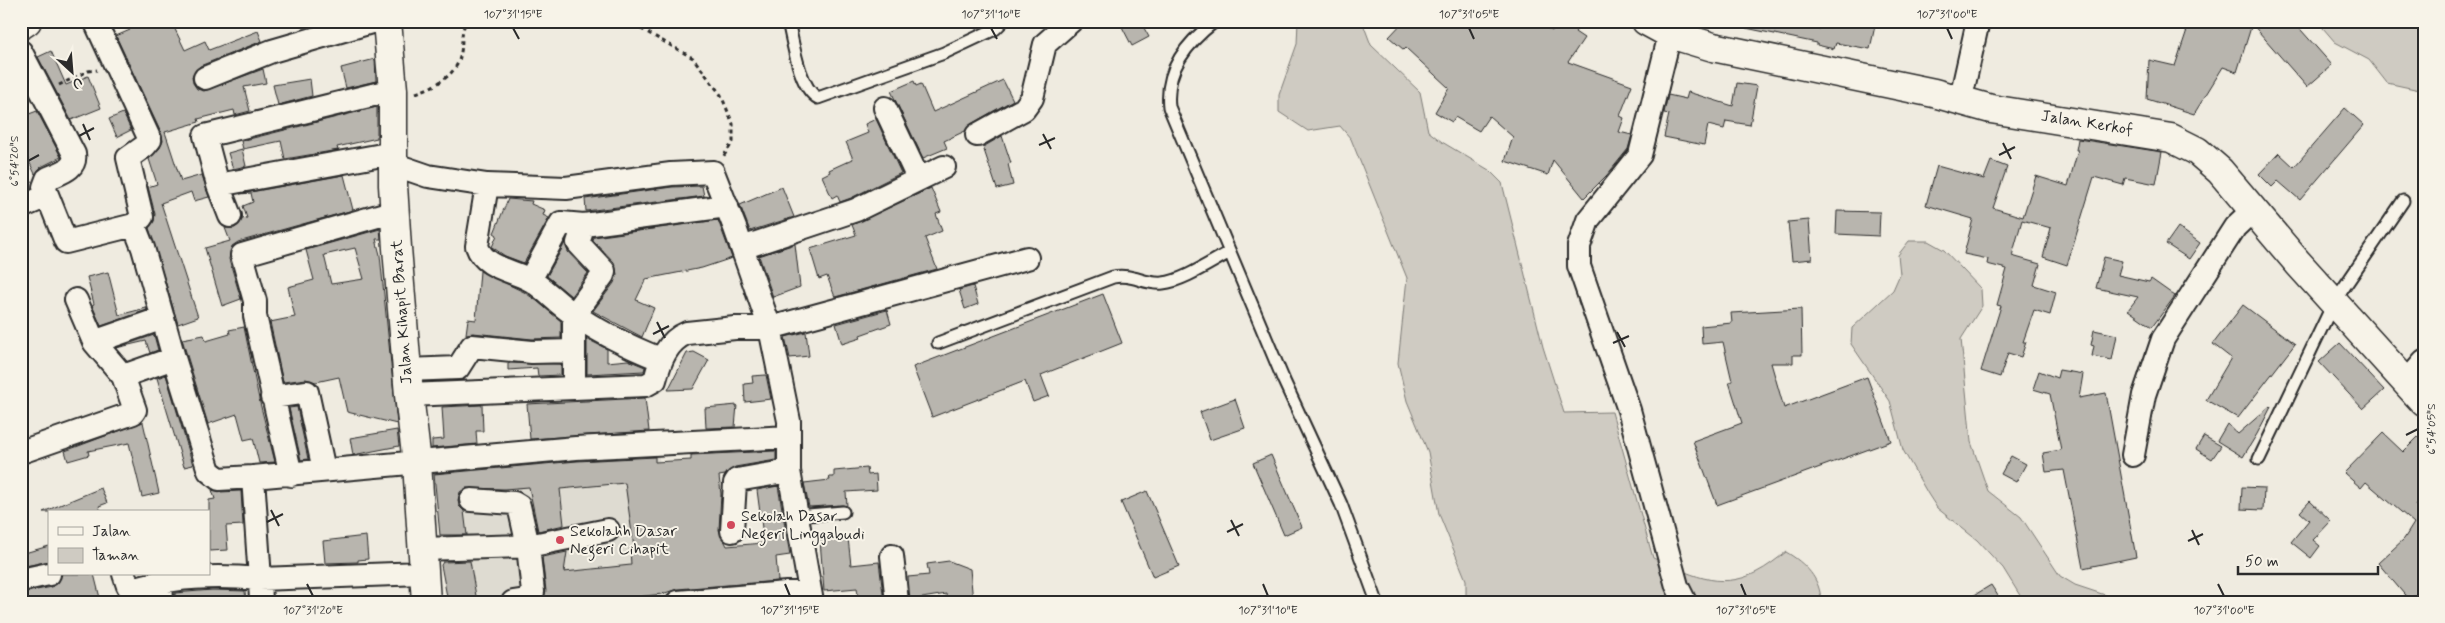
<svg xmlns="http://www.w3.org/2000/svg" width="2445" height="623" viewBox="0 0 2445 623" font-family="Mynerve,sans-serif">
<rect width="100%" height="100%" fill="#efebe0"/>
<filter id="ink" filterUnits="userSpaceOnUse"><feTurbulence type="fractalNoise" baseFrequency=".02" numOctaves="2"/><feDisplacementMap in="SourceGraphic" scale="10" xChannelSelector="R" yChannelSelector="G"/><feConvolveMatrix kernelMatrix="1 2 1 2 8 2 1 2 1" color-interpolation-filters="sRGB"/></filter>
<g filter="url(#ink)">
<path fill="#dedbd1" d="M658 449 675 602H452L453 478Z"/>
<path fill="#cfcbc2" stroke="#7d7b76" d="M1298 21H1362L1371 45 1420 92 1428 131 1442 142 1489 170 1502 183 1543 347 1564 413 1612 412 1653 558C1688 573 1719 592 1757 572 1767 567 1777 559 1786 552 1805 563 1821 579 1821 602H1466V580L1439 514 1428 452 1407 401 1398 363 1407 278 1351 139 1340 126 1308 131 1279 112V95L1297 44Z
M2317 21H2424V91L2387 83 2369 60 2335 42Z
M1909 241H1928L1944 250 1981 289 1982 306 1961 339 1971 442 1988 491 2021 517 2060 576 2075 585 2126 602H2024L2003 568 1977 540 1937 508 1928 494 1903 450 1890 401 1851 344 1852 328 1893 290 1900 274 1898 255Z"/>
<path fill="#b8b5ae" stroke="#2b2b2b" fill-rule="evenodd" d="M126 21H171L185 50 205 41 209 50 258 31 262 41 200 66 192 76 193 83 197 89 204 91 263 69 266 83 244 87 250 111 235 115 234 110 198 119 199 122 165 132 181 181 202 175 209 197 194 201 191 192 161 203 198 317 178 324 149 228 154 221 155 214 148 187 157 184 149 159 160 148 163 141 162 135 116 36 130 30Z
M1119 21H1140L1149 37 1132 46Z
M1404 21H1535L1552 31 1560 21H1583L1575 32 1584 38 1568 62 1632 85 1620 116 1624 118 1619 132 1632 135 1628 149 1607 175 1584 198 1553 160 1548 175 1505 161 1513 137 1489 116 1479 131 1455 117 1452 122 1435 112 1449 88 1406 48 1404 50 1389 37Z
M1747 21H1783L1820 29 1822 21H1876L1870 49 1836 43 1834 49 1817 45V43L1746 28Z
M2190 21H2293L2332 65 2307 87 2252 24 2237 72 2223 67 2194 114 2147 99 2149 60 2175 66Z
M51 51 66 85 88 76 101 108 71 120 38 57Z
M375 59 376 81 346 88 341 68Z
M310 79 312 96 278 105 273 85Z
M1003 80 1013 100 971 124 965 131 944 141 947 148 923 158 891 91 914 81 916 86 921 84 933 112Z
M1737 83 1757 86 1750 125 1726 121 1724 129 1708 125 1704 145 1664 137 1669 114 1664 113 1668 95 1686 99 1688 92 1733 106Z
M377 107V138L337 147 338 150 285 159 281 141 243 149 241 141Z
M2345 108 2364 125 2300 200 2278 181 2272 187 2259 174 2279 153 2294 167Z
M37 111 61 157 41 167 35 174 28 159 21 161V117Z
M123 113 131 130 117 137 109 119Z
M876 119 901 173 851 198 840 202 837 195 832 198 822 176 830 172 829 170 853 159 846 142 868 133 865 124Z
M1002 136 1011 163 1008 164 1013 185 997 189 983 147Z
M2078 139 2162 152 2156 184 2125 178 2123 185 2094 177 2067 265 2043 257 2051 228 2022 220 2012 256 2040 264 2034 285 2056 292 2050 315 2034 310 2023 342H2026L2021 357 2008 353 2000 377 1981 371 2001 306 1997 305 2007 269 1987 264 1988 259 1964 254 1973 219 1926 205 1937 166 1984 179 1991 161 2007 167 1993 208 2023 217 2036 176 2068 186 2078 150H2076Z
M242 149 246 166 233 169 228 153Z
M344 175 353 210 238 242 232 246 229 259 241 299 222 306 205 248 230 241 225 228H235L242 219 247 218 243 206 253 202 251 193 240 194Z
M702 186 704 196 586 211 585 199 672 187Z
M782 187 794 217 750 231 740 205Z
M931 188 941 212 936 214 942 231 925 238 937 269 835 297 827 276 819 279 810 249 856 235 852 225Z
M508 199 532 201 531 204 545 210 543 215 549 218 524 263 505 256 492 247 497 235 494 233Z
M1837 211 1880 212 1879 236 1836 234Z
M718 220 732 258 702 268 646 279 636 300 654 308 642 337 593 311 614 283 617 274 614 262 593 240 594 237Z
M1809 220 1812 259 1792 261 1788 222Z
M2178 227 2200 243 2189 259 2166 244Z
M380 229 381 239H376L380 255 397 424 347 412 339 377 316 382 306 379 283 382 270 322 295 317 288 287 314 280 306 250ZM355 248 364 279 331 284 324 255Z
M565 243 568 252 588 273 571 296 547 276Z
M795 244 800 287 773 297 759 256Z
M2104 257 2122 261 2118 275 2149 282 2151 279 2175 296 2152 327 2128 310 2138 297 2096 288Z
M480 271 524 292 537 301 561 321V338L532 339 473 333 466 334 468 319 476 320Z
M108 272 119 315 146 308 147 310 101 326 92 305 94 304 87 277Z
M973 286 978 304 965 309 959 290Z
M1103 294 1122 343 1041 375 1049 396 1033 402 1025 381 932 417 913 367Z
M2243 305 2295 344 2238 418 2206 400 2231 358 2213 344Z
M1801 309 1802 355H1793V363H1771L1784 408 1867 377 1891 441 1717 505 1693 441 1742 423 1729 382 1732 381 1723 342 1702 344 1701 326 1732 323 1731 313Z
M887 310 891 324 860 335 861 338 842 344 836 324Z
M244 327 259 399 275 462 259 463 253 438 244 440 237 414 208 424 182 339 204 335 206 341 230 334 229 330Z
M2094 330 2117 335 2112 360 2092 356 2094 346 2091 345Z
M806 332 809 356 790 358 785 337Z
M154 335 158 350 150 353 146 341 116 348Z
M587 339 607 349V362L628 360 645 367 644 371 587 374Z
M2340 343 2384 390 2363 409 2319 362Z
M694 352 709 360 693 389 668 390 687 353Z
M508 363 561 364V375L538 376 537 368 508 370Z
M2059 370 2083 374 2079 398 2106 393 2136 557 2083 568 2064 470 2046 472 2043 453 2061 450 2050 394 2033 389 2039 371 2057 378Z
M166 375 193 465 184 467 157 378Z
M766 375 771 399 745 402 744 384 753 383 752 376Z
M645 398 649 431 530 439 527 404Z
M1235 399 1245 428 1210 440 1200 412Z
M482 405 483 431H476L477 444 432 448V440L444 439 442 407Z
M737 405 735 427 706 428 705 408Z
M2270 406 2271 407 2257 434 2243 457 2217 441 2227 424 2238 434Z
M297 407 308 459 301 460 289 408Z
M143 422 159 493 142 497 129 443 88 451 89 455 68 461 65 451Z
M397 430 399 446 353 455 350 438Z
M2424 431V491L2415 505 2424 510V575L2416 583 2422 589 2409 600 2378 563 2404 539 2414 523 2366 482 2361 488 2344 473 2383 433 2403 452Z
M2204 436 2221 446 2212 459 2196 449Z
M776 451V460L735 467 725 475 719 476 721 494 719 530 727 546 764 543 757 490 778 486 790 555 776 557 778 581 677 589 662 594 595 602H542L546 591 542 557 567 552 564 572 631 565 630 548H634L625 483 560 489 564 525 538 531 529 487 504 489 466 488 460 492 458 500 459 506 464 511 467 535H440L434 474 577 461 655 457V462L691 460V455Z
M1271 455 1302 527 1284 535 1253 463Z
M2011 456 2026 464 2016 482 2001 474Z
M867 468 868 475 876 474 877 490 846 492 847 506 842 505 809 507 804 483 830 480 829 477H834V471Z
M2242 487 2264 488 2263 510 2241 509Z
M101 488 107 503 99 506 101 512H43Z
M212 490 220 492 241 491 243 525 226 526 228 550 209 551V500L215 499Z
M1147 491 1179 566 1153 577 1121 502Z
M2310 501 2331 521 2313 540 2320 546 2311 558 2291 542 2309 520 2300 512Z
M366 536 368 559 358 560V562L325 563 323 541Z
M848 538 851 565 879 562 884 602H859L857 588 824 591 820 540Z
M49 546V561L21 567V554Z
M470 561 477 602H448L441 565 443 562Z
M949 561 970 569 973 602H947L946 594 910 600 908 577 929 575 927 564Z
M62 574H94L101 602H21V593L52 587 58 583Z
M1991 585 2002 602H1963Z
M212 590 245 591 246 602H175V593Z"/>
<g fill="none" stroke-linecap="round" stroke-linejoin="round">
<g stroke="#2b2b2b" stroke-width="15">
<path id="lane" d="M788 21C793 42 799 88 818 98L944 53 995 29 1003 21
M1215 21C1187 43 1165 69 1169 107L1284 381 1341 504 1377 602
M938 343 1113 277C1132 273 1145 285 1163 283 1183 281 1211 262 1230 252
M2259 459 2334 302 2403 201
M797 516 843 512"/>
</g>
<g stroke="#2b2b2b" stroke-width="26">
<path id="street" d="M1670 34 1640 155 1588 220 1579 246V266L1629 410 1677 586 1685 602
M21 52 74 154C77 170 58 173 47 179L44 187 66 242 134 225 142 217 128 158 145 146 150 140 95 21
M205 78 272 51 375 21
M1960 102 1978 21
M885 108 918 178
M977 135 1024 109 1032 98 1045 44 1071 21
M393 164 428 176 487 185 566 188 671 174 713 172 735 228 770 328 789 421V471L812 602
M218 185 393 153
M487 185 477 246C484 268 512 270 530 280 543 287 558 304 572 313 598 332 630 347 660 359
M21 207 47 196
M230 216 218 185 205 136 393 90
M742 248 856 210 944 167
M530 280 561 223 584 225 727 206
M76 300 94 342 163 318
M94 342 123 376
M407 370 458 368 472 346 532 352 573 351
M2406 383 2424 362
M574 388V315L603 275 604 271 578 243 584 225
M409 395 646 385 655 380C660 361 667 341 687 333L735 328H770L1027 258
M272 397 307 392 324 470
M21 452 133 413 135 410 123 376 174 358
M2133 455 2144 395 2163 339 2235 227 2253 210
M291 475 255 316V301L242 255 395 211
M253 477 576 448 788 437
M471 500 514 503 519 506 528 546 533 592 526 600 513 602
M732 531 735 483 737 480 789 471
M421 549 528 546 608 530
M892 556 897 602
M124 574 128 586 133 589C173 576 218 575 260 579L253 477 219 479 209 471 174 358 143 248 134 225
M21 580 49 574
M161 580 162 602
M261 602 260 579 422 573
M678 602 810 591"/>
</g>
<g stroke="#2b2b2b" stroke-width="31">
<path id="secondary" d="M387 21 393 90V185L397 248 409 395 417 463 426 602"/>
</g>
<g stroke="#2b2b2b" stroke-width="31">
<path id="primary" d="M1646 21 1670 34 1713 47 1934 93 1991 109 2171 138 2197 151 2220 171 2298 263 2424 402
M21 25 27 21"/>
</g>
<path stroke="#2b2b2b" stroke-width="3" stroke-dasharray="4 4" stroke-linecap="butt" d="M627 21 693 58 721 95 733 124V142L723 157
M59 85 88 71 97 70
M416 93C436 86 458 75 461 52 463 41 460 31 467 21"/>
<use href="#lane" stroke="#f7f3e8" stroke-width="11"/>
<use href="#street" stroke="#f7f3e8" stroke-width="22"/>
<use href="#secondary" stroke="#f7f3e8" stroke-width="28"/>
<use href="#primary" stroke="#f7f3e8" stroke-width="28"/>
</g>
</g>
<path fill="none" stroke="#2b2b2b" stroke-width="2" d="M513 28 519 39M991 28 997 39M1469 28 1474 39M1947 28 1952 39M83 124 90 140M1043 134 1051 149M79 136 94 128M2003 143 2011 159M1039 145 1055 138M1999 155 2015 147M28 161 39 155M657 322 665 338M1617 332 1625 347M653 334 669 326M1613 343 1629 336M2406 435 2418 429M271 510 279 526M1231 520 1239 536M267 522 283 514M2192 530 2199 545M1227 532 1243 524M2188 541 2203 534M307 584 313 596M785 584 790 596M1263 584 1268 596M1741 584 1746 596M2218 584 2224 596"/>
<g fill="#d1495b" stroke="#f7f3e8" stroke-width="2">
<circle cx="731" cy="525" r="5"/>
<circle cx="560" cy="540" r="5"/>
</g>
<g text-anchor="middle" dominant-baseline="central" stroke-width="4" stroke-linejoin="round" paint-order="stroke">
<g font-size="16" fill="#2b2b2b" stroke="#f7f3e8">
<text transform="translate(2087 123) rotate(9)">Jalan Kerkof</text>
<text transform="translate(402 312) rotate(-94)">Jalan Kihapit Barat</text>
</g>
<g font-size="16" fill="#2b2b2b" stroke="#f7f3e8" text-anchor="start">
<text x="741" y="516">Sekolah Dasar<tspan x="741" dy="18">Negeri Linggabudi</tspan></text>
<text x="570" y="531">Sekolahh Dasar<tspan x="570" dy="18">Negeri Cihapit</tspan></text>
</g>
</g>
<rect width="2445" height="623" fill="none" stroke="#f7f3e8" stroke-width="55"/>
<rect x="48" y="510" width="162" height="65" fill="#f7f3e8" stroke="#a5a39c"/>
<rect x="58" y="527" width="25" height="8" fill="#f7f3e8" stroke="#a5a39c"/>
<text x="92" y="536" font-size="15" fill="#2b2b2b">Jalan</text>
<rect x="58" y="548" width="25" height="15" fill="#cfcbc2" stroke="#a5a39c"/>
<text x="92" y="560" font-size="15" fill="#2b2b2b">Taman</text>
<g transform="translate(72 72) rotate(154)" stroke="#f7f3e8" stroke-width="4" paint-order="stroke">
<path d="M0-4L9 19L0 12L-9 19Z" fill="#2b2b2b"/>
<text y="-8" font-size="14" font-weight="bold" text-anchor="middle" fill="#2b2b2b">U</text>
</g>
<path d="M2238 566v8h140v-8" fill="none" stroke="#2b2b2b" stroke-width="2.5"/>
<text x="2245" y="566" font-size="15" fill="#2b2b2b" stroke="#f7f3e8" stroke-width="4" paint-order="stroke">50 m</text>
<rect x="28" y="28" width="2390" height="568" fill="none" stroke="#2b2b2b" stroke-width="2"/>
<g font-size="12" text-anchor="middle" fill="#2b2b2b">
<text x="513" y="18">107°31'15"E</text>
<text x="991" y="18">107°31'10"E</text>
<text x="1469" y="18">107°31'05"E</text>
<text x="1947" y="18">107°31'00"E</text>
<text transform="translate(14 161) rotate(-90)" y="4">6°54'20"S</text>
<text transform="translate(2431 429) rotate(-90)" y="4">6°54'05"S</text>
<text x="313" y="614">107°31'20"E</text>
<text x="790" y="614">107°31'15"E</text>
<text x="1268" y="614">107°31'10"E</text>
<text x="1746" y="614">107°31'05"E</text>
<text x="2224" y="614">107°31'00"E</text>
</g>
</svg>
